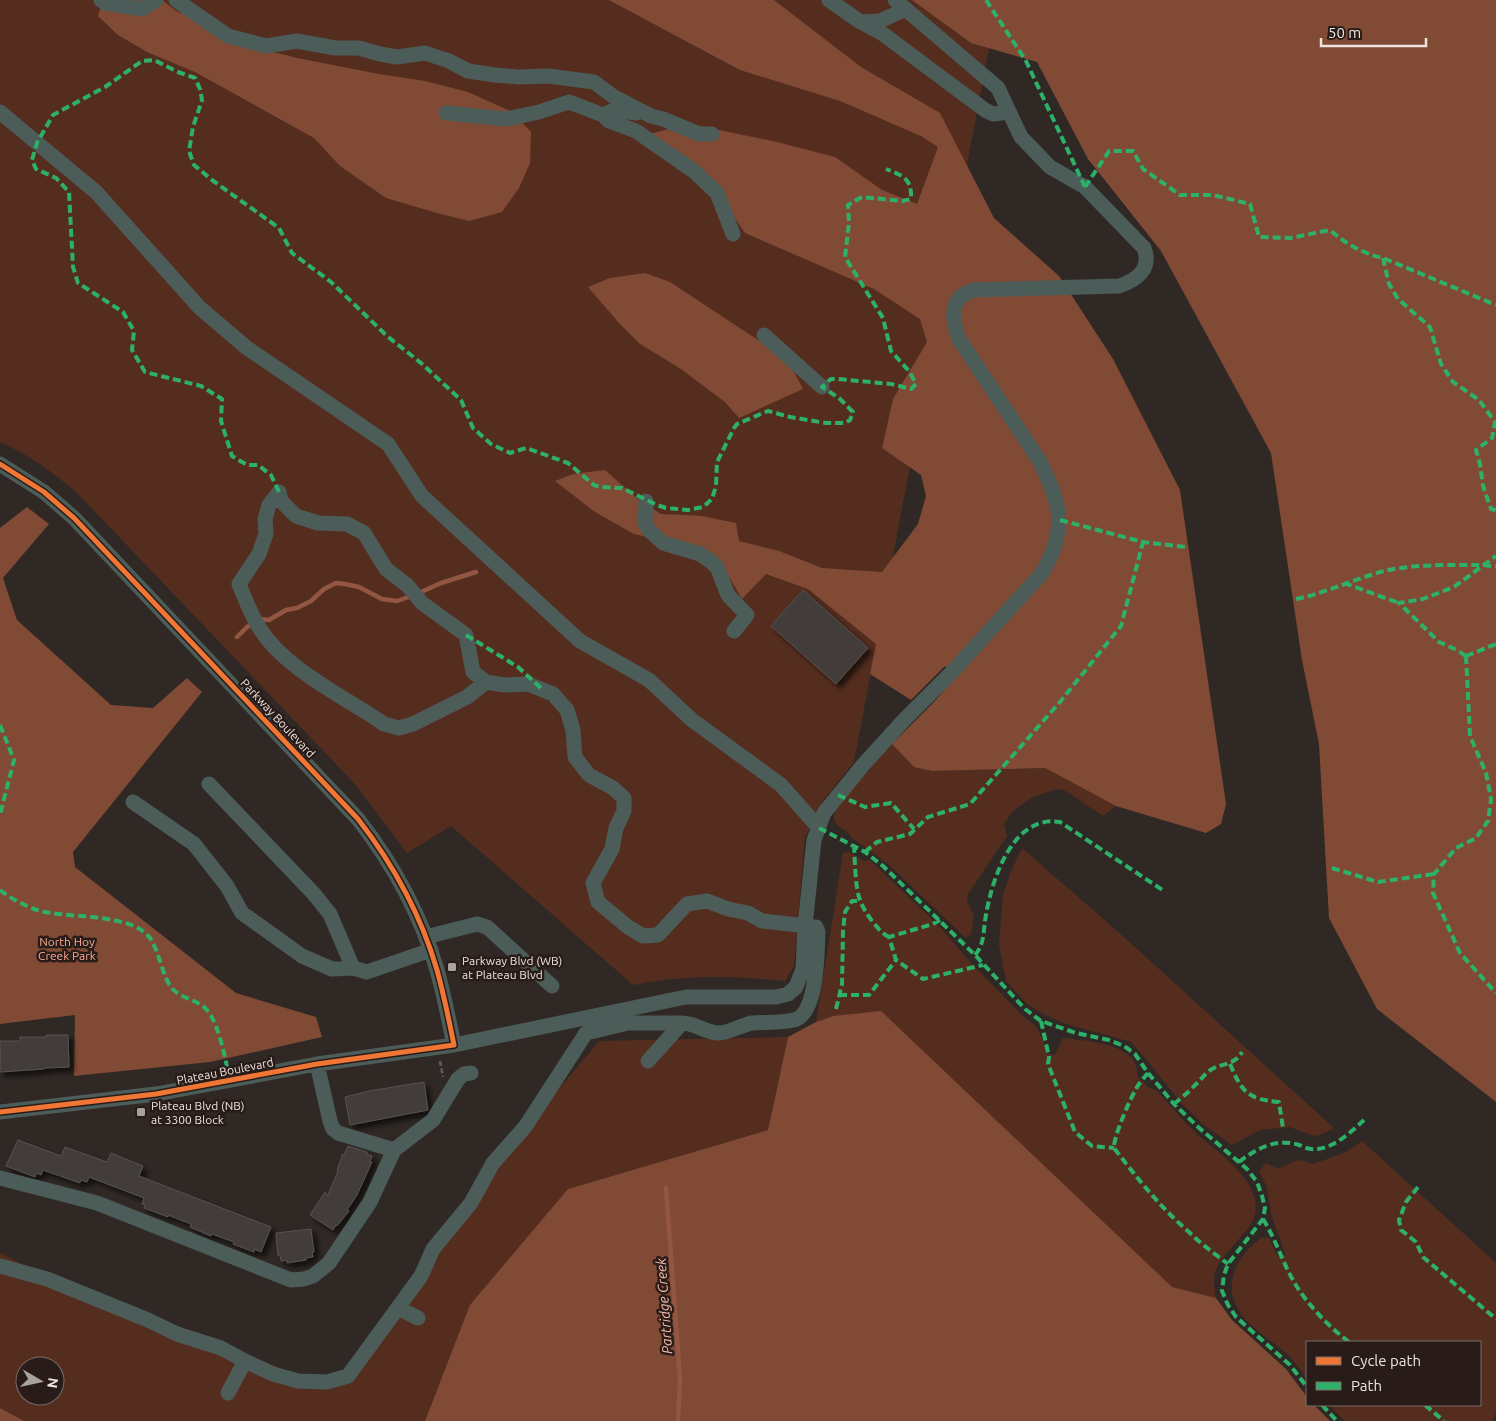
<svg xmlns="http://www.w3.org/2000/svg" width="1496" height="1421" viewBox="0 0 1496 1421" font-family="Ubuntu,sans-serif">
<defs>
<filter id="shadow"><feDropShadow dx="4.5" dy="4.5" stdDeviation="2.5" flood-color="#0009"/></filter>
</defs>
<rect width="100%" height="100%" fill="#2f2825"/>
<path fill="#552d1f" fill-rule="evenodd" d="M0 0H959L989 48 854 762 823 801 805 837 794 966 785 981C730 976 689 974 633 985L451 826 407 853 355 784 77 493C54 473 28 454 0 442Z
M892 744 914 767 932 771 1045 768 1116 806 1103 816 1064 790 1056 789 1031 798 1012 812 1004 824 1007 836 968 894 967 902 974 916 971 934 966 938 888 864 852 838 848 832C842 831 833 823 834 816 836 803 881 757 892 744Z
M1022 848 1125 938 1334 1128 1320 1135 1313 1136 1290 1127 1260 1130 1232 1145 1204 1125 1182 1104 1146 1059 1131 1042 1066 1024 1045 1015 1028 1005 1006 981 999 945 1003 895 1011 871Z
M849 852 864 861 870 860 939 926 971 963 1024 1017 1036 1026 1043 1040 1046 1053 1055 1055 1063 1038C1086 1041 1141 1043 1137 1076L1149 1088 1157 1091C1171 1106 1184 1122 1199 1136 1220 1154 1268 1186 1253 1220 1250 1227 1244 1233 1240 1238 1230 1250 1214 1264 1214 1279 1214 1286 1215 1292 1216 1298L1172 1287 833 1016 816 1022 843 853Z
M788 1037 768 1130 568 1189 440 1382 425 1421H24L0 1408V1253L26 1266 330 1388 553 1096 599 1041ZM25 1366H55V1396H25Z
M1362 1141 1496 1263V1413L1492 1421H1345L1329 1405H1480V1342H1307V1378C1301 1371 1296 1363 1290 1357 1276 1344 1258 1333 1245 1319 1219 1289 1234 1257 1263 1237L1269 1238 1278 1257 1285 1254 1271 1214 1267 1187 1259 1171 1266 1163 1278 1169 1295 1161 1301 1160 1313 1164 1327 1159 1346 1152Z"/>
<path fill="#814a35" d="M103 0H162L176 11 216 27 257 48 297 58 379 74 425 81 468 92 512 112 531 132 530 163 519 188 502 212 469 221 437 213 386 198 340 166 314 138 195 72 147 52 118 35 98 16Z
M609 0H774L861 67 940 113 994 218 1059 276 1113 359 1180 490 1226 804 1221 824 1206 833 1116 806 1045 768 932 771 914 767 892 744 933 703 954 679 945 666 911 700 870 674 876 644 808 589 766 574 742 599 725 570 671 542 634 534 595 512 555 481 573 474 605 470 639 500 661 514 702 516 736 523 739 541 779 551 822 568 882 572 918 524 926 496 921 475 882 448 893 399 927 342 920 319 874 289 745 233 709 180 649 134 689 124 773 141 835 157 882 190 917 204 938 147 921 136 840 101 740 70Z
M912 0H1496V1102L1377 1009 1329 918 1319 744 1302 660 1271 453 1161 251 1088 159 1037 62 971 43Z
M645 273 670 282 761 342 792 368 803 389 739 418 725 402 681 369 640 344 619 323 588 287 610 278Z
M27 507 49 524 3 578 17 620 111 705 153 708 187 678 202 692 73 852 75 867 236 993 316 1017 322 1037 210 1062 74 1076 75 1015 0 1024V528Z
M881 1011 1172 1287 1216 1298 1232 1320 1286 1369 1307 1397V1405H1314L1330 1421H425L470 1305 568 1189 768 1130 788 1037 816 1022 833 1016Z
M0 1408 24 1421H0Z"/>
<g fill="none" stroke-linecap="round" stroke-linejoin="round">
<path stroke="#925642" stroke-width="4.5" d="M237 637 247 627 260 619 269 620 286 610 297 608 311 601 324 589 336 583 345 584 359 587 382 599 397 601 417 594 441 583 476 572
M666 1188 680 1379 678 1421"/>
</g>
<path fill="#423d3a" stroke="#58514f" filter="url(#shadow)" d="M803 590 868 648 836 684 771 626Z
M46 1035H68L69 1067 44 1068V1069L0 1072V1041H20V1037H46Z
M424 1082 428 1110 350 1125 345 1097 369 1091Z
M18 1140 61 1156 65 1147 107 1162 111 1153 143 1166 139 1176 271 1227 261 1252 254 1249V1252L233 1244 234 1242 212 1234 211 1236 190 1227 191 1224 168 1215V1217L144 1208 145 1205 142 1204 144 1198 89 1177 87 1182 81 1180 80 1183 43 1170 41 1175 36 1173 35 1177 6 1166Z
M348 1146 367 1152V1154L372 1156 370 1162H372L357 1195 347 1210 349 1211 337 1226 336 1225 333 1230 310 1215 325 1192 328 1195 338 1171 337 1170 343 1154 344 1155Z
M311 1229 314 1252H312L313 1257 306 1258V1260L287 1263V1260L281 1261 280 1255 278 1256 276 1233Z"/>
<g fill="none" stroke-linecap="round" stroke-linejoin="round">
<path stroke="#58615f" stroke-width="2.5" stroke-dasharray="5 2.5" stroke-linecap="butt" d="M440 1061 443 1077"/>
<path stroke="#4c5c58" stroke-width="15" d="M101 0 105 3 142 9 156 0
M176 0 228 36 266 46 297 41 335 48H359L380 54 397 57 425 53 449 61 468 71 495 75 519 77 548 76 594 82 614 97 651 116 663 119 699 134H712
M829 0 859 21 883 34 985 110 993 114 1009 112
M861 22 880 21 906 9
M0 112 96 192 200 308 247 348 388 444 422 496 580 641 649 680 692 720 781 785 819 828
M446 113 507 119 539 112 569 102 603 115 614 110 636 113
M603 115 609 121 636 131 695 172 717 193 733 234
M764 335 822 387
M0 464 44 492 74 518 358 819C393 864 421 915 437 970 444 995 449 1020 454 1045
M279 492 269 505 265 519 266 534 259 554 239 584C245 599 251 615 260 629 285 669 345 697 384 724L399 728 413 724 467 697 486 682
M646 501 645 523 649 530 663 543 700 554 709 560 717 567 728 595 747 615 734 631
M209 784 314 894 330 914 353 968 367 972 431 950
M133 802 194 844 227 886 242 913 302 956 332 969 353 968
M426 937 477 924 487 927 552 986
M648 1061 682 1023
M317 1064 330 1121 333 1129 338 1133 394 1150
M0 1112 156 1094 317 1064 454 1045 686 997H776L788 994 796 987 803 969 805 926 814 840 824 813 863 765 904 720 952 672 1042 573C1068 530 1061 503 1039 460L959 339C952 319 948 297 974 290L1119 286C1137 280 1152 269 1144 248L1085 187 1050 167 1021 137 998 88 895 0
M0 1178 97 1203 291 1280 304 1279 313 1276 329 1263 370 1202 394 1150 433 1120 458 1079 464 1074 471 1073
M0 1266 47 1279 148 1320 177 1334 221 1348 245 1361 228 1393
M398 1308 418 1318
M245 1361 273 1374 298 1381 327 1382 348 1376 421 1276 433 1249 471 1203 493 1163 525 1127 586 1033 628 1023H682C695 1023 706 1033 719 1033 729 1033 741 1025 752 1023 765 1022 781 1023 794 1020 818 1014 817 952 818 932L816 927 762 921 748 913 728 909 707 901 687 904 658 935 643 936 628 927 598 902 593 883 612 849 616 828 624 811V798L613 788 589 775 575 757 573 730 567 710 553 694 528 684 505 685 486 682 473 672 466 635 422 603 407 585 386 569 364 533 347 524 318 523 296 516 281 501 279 492"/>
<path stroke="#2db169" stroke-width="4" stroke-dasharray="8 4" stroke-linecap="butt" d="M986 0 1026 61 1085 187
M1085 187 1109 151H1133L1143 169 1180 195H1213L1250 204 1259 237 1290 238 1330 230C1346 244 1362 253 1383 258L1496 305
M1383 258 1389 284 1398 299 1430 327 1441 364 1453 382 1479 400 1495 422 1492 438 1476 450 1480 464 1483 486 1491 509 1496 510
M279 492 271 475 258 465H247L232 456 221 421 222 399 201 386 145 372 132 350 134 331 123 312 78 283 73 267 69 192 56 178 36 169 32 160 37 143 53 115 105 87 142 61 154 60 178 72 195 78 200 89 202 100 193 127 189 151 194 165 212 180 279 228 292 253 331 282 387 336 421 363 461 400 473 428 491 444 510 453 526 448 568 463 594 485 600 487 622 488 657 505 666 508 688 510 703 507 712 499 716 486 717 462 734 428 737 424 768 411 790 417 826 423H845L850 420 853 412 839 398 822 387 831 379H838L891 384 911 389 916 384 909 371 891 351 883 318 845 257 849 223 848 205 862 197 902 201 911 199C912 178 903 176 886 169
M1060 520 1143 542 1186 547
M1344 583 1399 603
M1296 599C1326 593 1354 579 1384 571 1415 564 1449 565 1481 565 1486 565 1491 567 1496 566
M466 635 518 667 543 690
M1466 656 1470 736 1486 773 1491 799 1488 821 1476 838 1456 848 1434 874 1433 893 1460 953 1496 993
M1466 656 1457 650 1439 642 1399 603 1423 599 1454 587 1496 556
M1466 656 1496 644
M0 725 14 760 0 815
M838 795 865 807 891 803 914 829
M819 828 865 852 883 866 975 955 1025 1009 1041 1021 1076 1033 1109 1040 1124 1046 1135 1054 1148 1073 1174 1104 1197 1126 1247 1169 1257 1182 1262 1196 1265 1208 1263 1219 1228 1264 1224 1275 1222 1291 1228 1305 1236 1317 1290 1365 1307 1387
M854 845C855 860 855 888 860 900 863 910 879 933 889 937
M865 852 877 842 910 834 928 817 970 804 1060 702 1121 626 1143 542
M1332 868 1378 882 1434 874
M0 890C10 898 25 906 37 910 66 919 131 912 150 938 159 951 163 977 171 987 180 999 197 999 206 1009 217 1020 224 1052 227 1067
M940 920 933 924 889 937 896 960 923 979 983 965
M975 955C985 944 983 930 986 915 992 879 1013 814 1060 822L1164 891
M839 995H869L896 960
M836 1009 842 984 843 931 845 912 852 901H860
M1041 1021 1049 1057 1048 1064 1075 1132 1092 1146 1114 1148
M1230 1064C1242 1092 1247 1099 1279 1102L1283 1128
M1148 1073C1144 1078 1139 1083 1136 1089 1130 1099 1113 1138 1114 1148 1137 1178 1160 1207 1189 1232 1201 1244 1215 1254 1228 1264
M1174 1104C1181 1098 1189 1092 1195 1085 1201 1080 1205 1073 1212 1069 1223 1063 1235 1065 1242 1052
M1239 1162C1256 1149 1274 1139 1296 1144 1301 1145 1306 1149 1311 1149 1331 1151 1350 1133 1364 1120
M1418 1187 1406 1202 1399 1220 1401 1230 1416 1242 1423 1257 1496 1319
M1263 1219C1276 1240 1282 1261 1294 1282 1307 1304 1328 1326 1349 1342
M1322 1405 1337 1421
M1425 1405 1444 1421"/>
<g stroke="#291c18" stroke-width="8">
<path id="cycleway" d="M0 464 44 492 74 518 358 819C393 864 421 915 437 970 444 995 449 1020 454 1045L317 1064 156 1094 0 1112"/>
</g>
<use href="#cycleway" stroke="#f07635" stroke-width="5"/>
</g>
<g fill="#aaa29f" stroke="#291c18" stroke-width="2">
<rect x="447" y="962" width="10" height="10" rx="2.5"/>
<rect x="136" y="1107" width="10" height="10" rx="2.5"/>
</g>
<g text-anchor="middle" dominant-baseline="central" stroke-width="5" stroke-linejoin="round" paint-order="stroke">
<g font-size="12" fill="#ede4e1" stroke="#291c18">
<text transform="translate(278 718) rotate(47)">Parkway Boulevard</text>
<text transform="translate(225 1071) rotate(-11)">Plateau Boulevard</text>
</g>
<g font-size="12" fill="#f9ac92" stroke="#291c18">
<text x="67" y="941">North Hoy<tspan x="67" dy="14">Creek Park</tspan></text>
</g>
<g font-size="12" fill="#ede4e1" stroke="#291c18" text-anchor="start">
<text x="462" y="960">Parkway Blvd (WB)<tspan x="462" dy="14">at Plateau Blvd</tspan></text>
<text x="151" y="1105">Plateau Blvd (NB)<tspan x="151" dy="14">at 3300 Block</tspan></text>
</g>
<g font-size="14" font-style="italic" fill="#f5bba7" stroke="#291c18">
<text transform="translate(664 1306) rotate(-94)">Partridge Creek</text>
</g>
</g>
<rect x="1306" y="1341" width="175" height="65" fill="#291c18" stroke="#776c68"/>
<rect x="1316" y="1357" width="25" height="8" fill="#f07635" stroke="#776c68"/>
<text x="1351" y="1366" font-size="15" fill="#ede4e1">Cycle path</text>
<rect x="1316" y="1382" width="25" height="8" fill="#2db169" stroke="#776c68"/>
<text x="1351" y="1391" font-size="15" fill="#ede4e1">Path</text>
<g transform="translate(40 1381) rotate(99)"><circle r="24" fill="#291c18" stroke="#776c68"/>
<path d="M0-4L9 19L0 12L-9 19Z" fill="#aaa29f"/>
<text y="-8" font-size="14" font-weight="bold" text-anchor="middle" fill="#ede4e1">N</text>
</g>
<path d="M1321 38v8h105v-8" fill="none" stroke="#ede4e1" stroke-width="2.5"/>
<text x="1328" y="38" font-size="15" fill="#ede4e1" stroke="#291c18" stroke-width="4" paint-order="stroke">50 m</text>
</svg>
